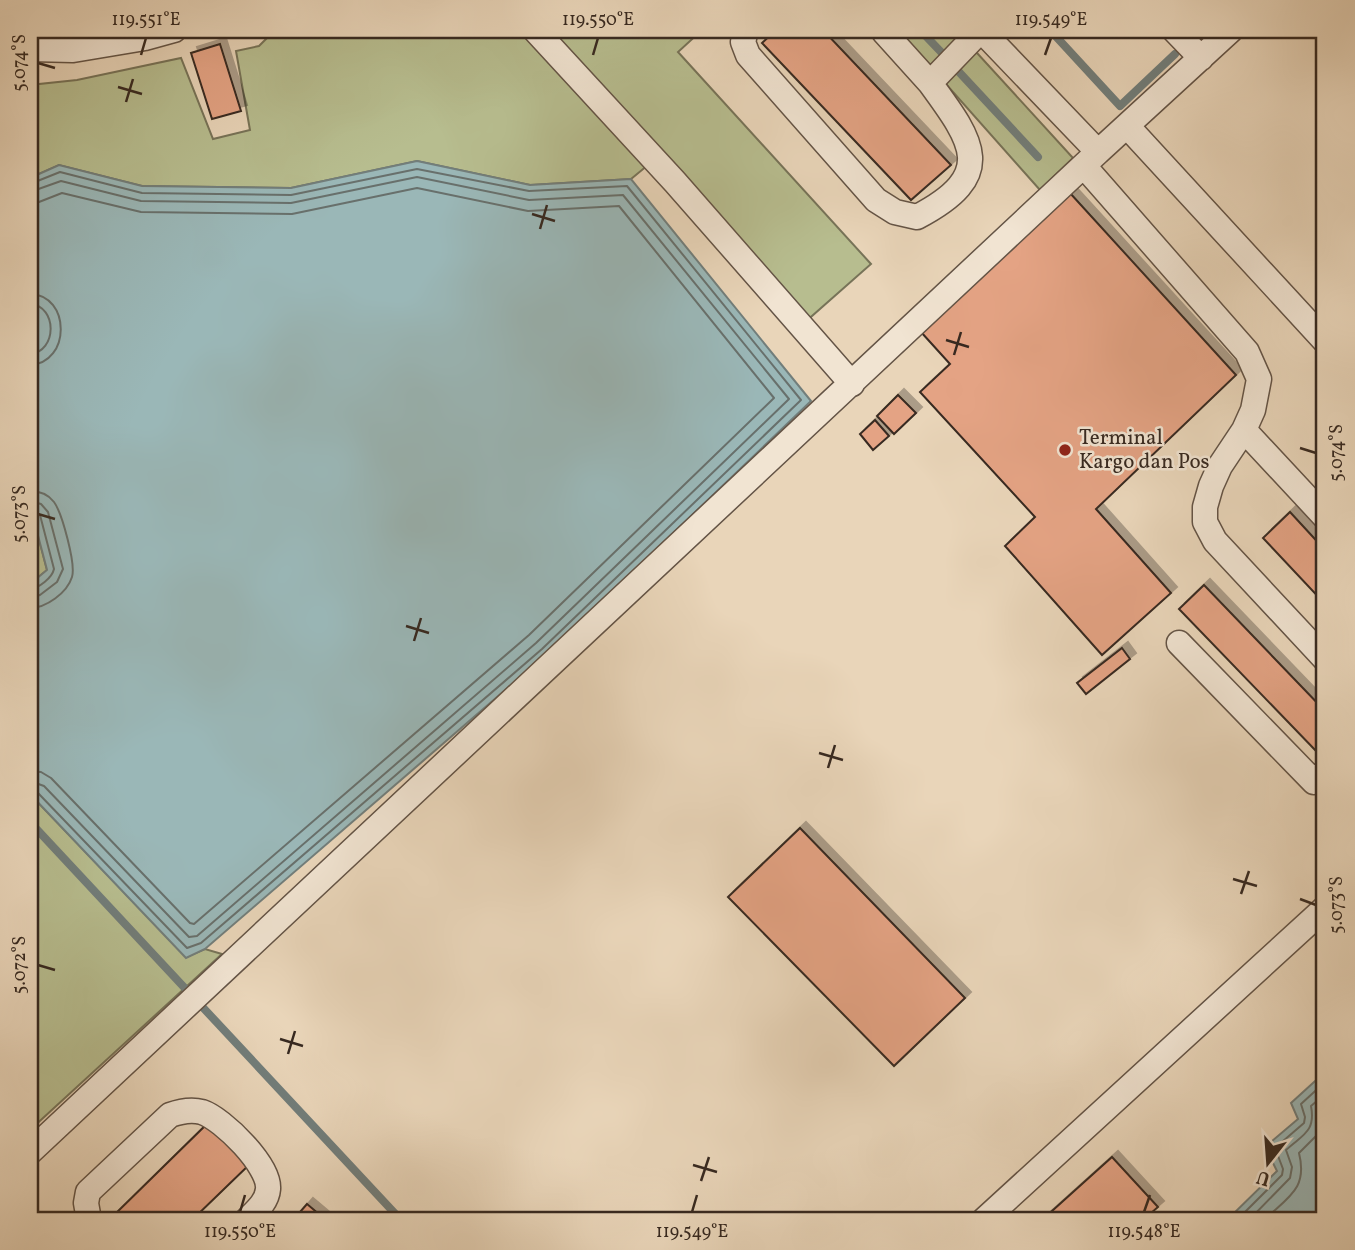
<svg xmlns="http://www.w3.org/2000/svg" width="1355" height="1250" viewBox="0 0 1355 1250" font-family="Vollkorn,serif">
<defs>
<filter id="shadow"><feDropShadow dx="6" dy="-6" stdDeviation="0" flood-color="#0004"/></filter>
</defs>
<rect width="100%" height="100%" fill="#e9d5b9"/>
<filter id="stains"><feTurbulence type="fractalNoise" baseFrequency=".00286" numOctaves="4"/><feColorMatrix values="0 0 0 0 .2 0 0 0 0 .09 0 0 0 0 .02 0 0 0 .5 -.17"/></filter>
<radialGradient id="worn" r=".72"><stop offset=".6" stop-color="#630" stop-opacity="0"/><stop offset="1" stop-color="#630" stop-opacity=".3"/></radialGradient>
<path fill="#b7bd8f" stroke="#777358" stroke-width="2" d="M275 30H525L648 165 631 179 530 185 417 161 291 188 142 186 59 165 30 178V85L77 80 181 58 213 139 250 130 236 51 259 46Z
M541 30H702L678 52 871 264 804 323Z
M898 30H956L1073 158 1040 190Z
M30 505 47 570 30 584Z
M30 794 186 957 205 949 222 954 30 1130Z"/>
<path fill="#9ab7b7" stroke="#727e7b" stroke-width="2" d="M417 161 530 185 631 179 811 401 547 654 205 949 186 958 30 794V584L47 570 30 505V358L35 327 30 308V178L59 165 142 186 291 188Z
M1325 1072V1220H1227L1277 1171 1265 1147 1298 1119 1291 1103Z"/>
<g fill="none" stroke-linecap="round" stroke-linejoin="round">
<path stroke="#68706c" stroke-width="2" d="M30 184 60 172 142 193 291 195 417 169 529 191 627 186 801 400 542 649 201 943 187 948 38 793 30 790
M30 192 61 181 141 201 291 203 417 177 529 200 623 195 789 399 536 643 197 936 189 937 44 786 30 781
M30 203 39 202 62 193 141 212 292 214 417 188 528 211 619 206 774 398 529 635 194 924 190 923 51 778 41 772 30 771
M30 294C71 295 71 363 30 365
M30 304C58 306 57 352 30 354
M30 491C39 491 48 494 54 502 62 513 76 564 72 577 67 593 46 608 30 608
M30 501 41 504 48 512 63 569 57 582 40 595 30 598
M30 510 35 511 40 515 54 569C52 578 39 588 30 589
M1237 1220 1282 1175 1283 1169 1275 1148 1304 1123 1305 1117 1301 1104 1325 1082
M1249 1220 1290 1178 1292 1167 1286 1150C1302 1135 1316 1132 1311 1106L1325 1094
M1264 1220C1288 1197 1308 1189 1299 1153L1320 1132 1325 1108"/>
<path stroke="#727e7b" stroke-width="8" d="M920 30 942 53
M1050 30 1120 106 1175 54
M959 72 1038 157
M30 822 401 1220"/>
</g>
<path fill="#e4a384" stroke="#372920" stroke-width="2" filter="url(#shadow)" d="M776 30H823L951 165 911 200 762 43Z
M220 44 241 111 212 119 191 53Z
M1070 193 1236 375 1096 509 1171 593 1102 655 1005 546 1035 517 920 392 950 364 921 332Z
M898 395 916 413 894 434 877 416Z
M875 420 889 436 873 450 860 434Z
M1290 512 1325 550V604L1263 538Z
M1204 585 1325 711V746L1318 753 1179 609Z
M1122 648 1130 659 1086 694 1077 683Z
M800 828 965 998 894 1066 728 897Z
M211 1120 252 1162 192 1220H109Z
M1112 1157 1158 1207 1143 1220H1042Z
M307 1204 326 1220H293Z"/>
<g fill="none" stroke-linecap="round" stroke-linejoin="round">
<g stroke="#645446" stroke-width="27">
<path id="minor" d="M535 30 675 182 852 384
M746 30 743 42 748 55 876 200 895 212 917 217C997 175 974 143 930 83L981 30
M1174 30 1201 58
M884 32 930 83
M30 49 73 50 145 38 174 30
M1128 127 1325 341
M1098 152 1231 30
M1084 166 1247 352 1259 379 1253 410 1244 430 1220 466 1211 486 1205 507V522L1215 541 1325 659
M1244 430 1325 517
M1179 643 1314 782 1325 772
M30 1152 1098 152 981 30
M89 1220 86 1203 88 1192 170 1115C181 1111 191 1109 202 1112 223 1119 270 1166 268 1189 267 1202 256 1211 247 1220
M984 1220 1325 908"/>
</g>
<use href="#minor" stroke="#f1e4d2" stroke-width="24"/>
</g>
<path fill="none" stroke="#372920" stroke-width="2.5" d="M141 55 146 38M593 55 598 38M1045 55 1051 38M38 63 55 68M118 87 142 94M126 102 133 79M532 214 555 221M540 229 547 205M946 340 969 347M954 355 961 332M1300 448 1316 453M38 514 55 519M406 626 429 633M414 641 421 618M819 753 843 760M828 768 835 745M1233 879 1257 886M1241 894 1249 871M1300 899 1316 905M38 965 55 970M280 1039 303 1046M288 1054 295 1031M693 1165 717 1172M701 1181 709 1157M240 1212 245 1195M692 1212 697 1195M1144 1212 1150 1195"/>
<circle fill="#8f2418" stroke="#f1e4d2" stroke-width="2.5" cx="1065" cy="450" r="7"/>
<g text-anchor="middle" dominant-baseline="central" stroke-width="5" stroke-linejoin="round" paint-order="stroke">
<g font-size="21" fill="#372920" stroke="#f1e4d2" text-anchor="start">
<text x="1079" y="438">Terminal<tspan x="1079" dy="24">Kargo dan Pos</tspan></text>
</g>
</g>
<rect width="1355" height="1250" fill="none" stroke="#e9d5b9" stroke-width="77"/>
<g transform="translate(1268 1163) rotate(197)" stroke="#f1e4d2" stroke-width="5" paint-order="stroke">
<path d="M0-5L12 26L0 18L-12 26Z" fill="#372920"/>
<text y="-10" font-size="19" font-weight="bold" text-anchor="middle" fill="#372920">U</text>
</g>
<rect x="38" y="38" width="1278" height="1174" fill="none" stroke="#372920" stroke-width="2.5"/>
<g font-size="18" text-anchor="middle" fill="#372920">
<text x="146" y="25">119.551°E</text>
<text x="598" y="25">119.550°E</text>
<text x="1051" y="25">119.549°E</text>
<text transform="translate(19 63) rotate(-90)" y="6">5.074°S</text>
<text transform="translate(1336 453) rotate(-90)" y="6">5.074°S</text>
<text transform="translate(19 514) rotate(-90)" y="6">5.073°S</text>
<text transform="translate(1336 905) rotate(-90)" y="6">5.073°S</text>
<text transform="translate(19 965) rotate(-90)" y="6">5.072°S</text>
<text x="240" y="1237">119.550°E</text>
<text x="692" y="1237">119.549°E</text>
<text x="1144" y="1237">119.548°E</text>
</g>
<rect width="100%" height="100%" filter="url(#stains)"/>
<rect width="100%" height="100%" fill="url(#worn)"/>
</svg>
